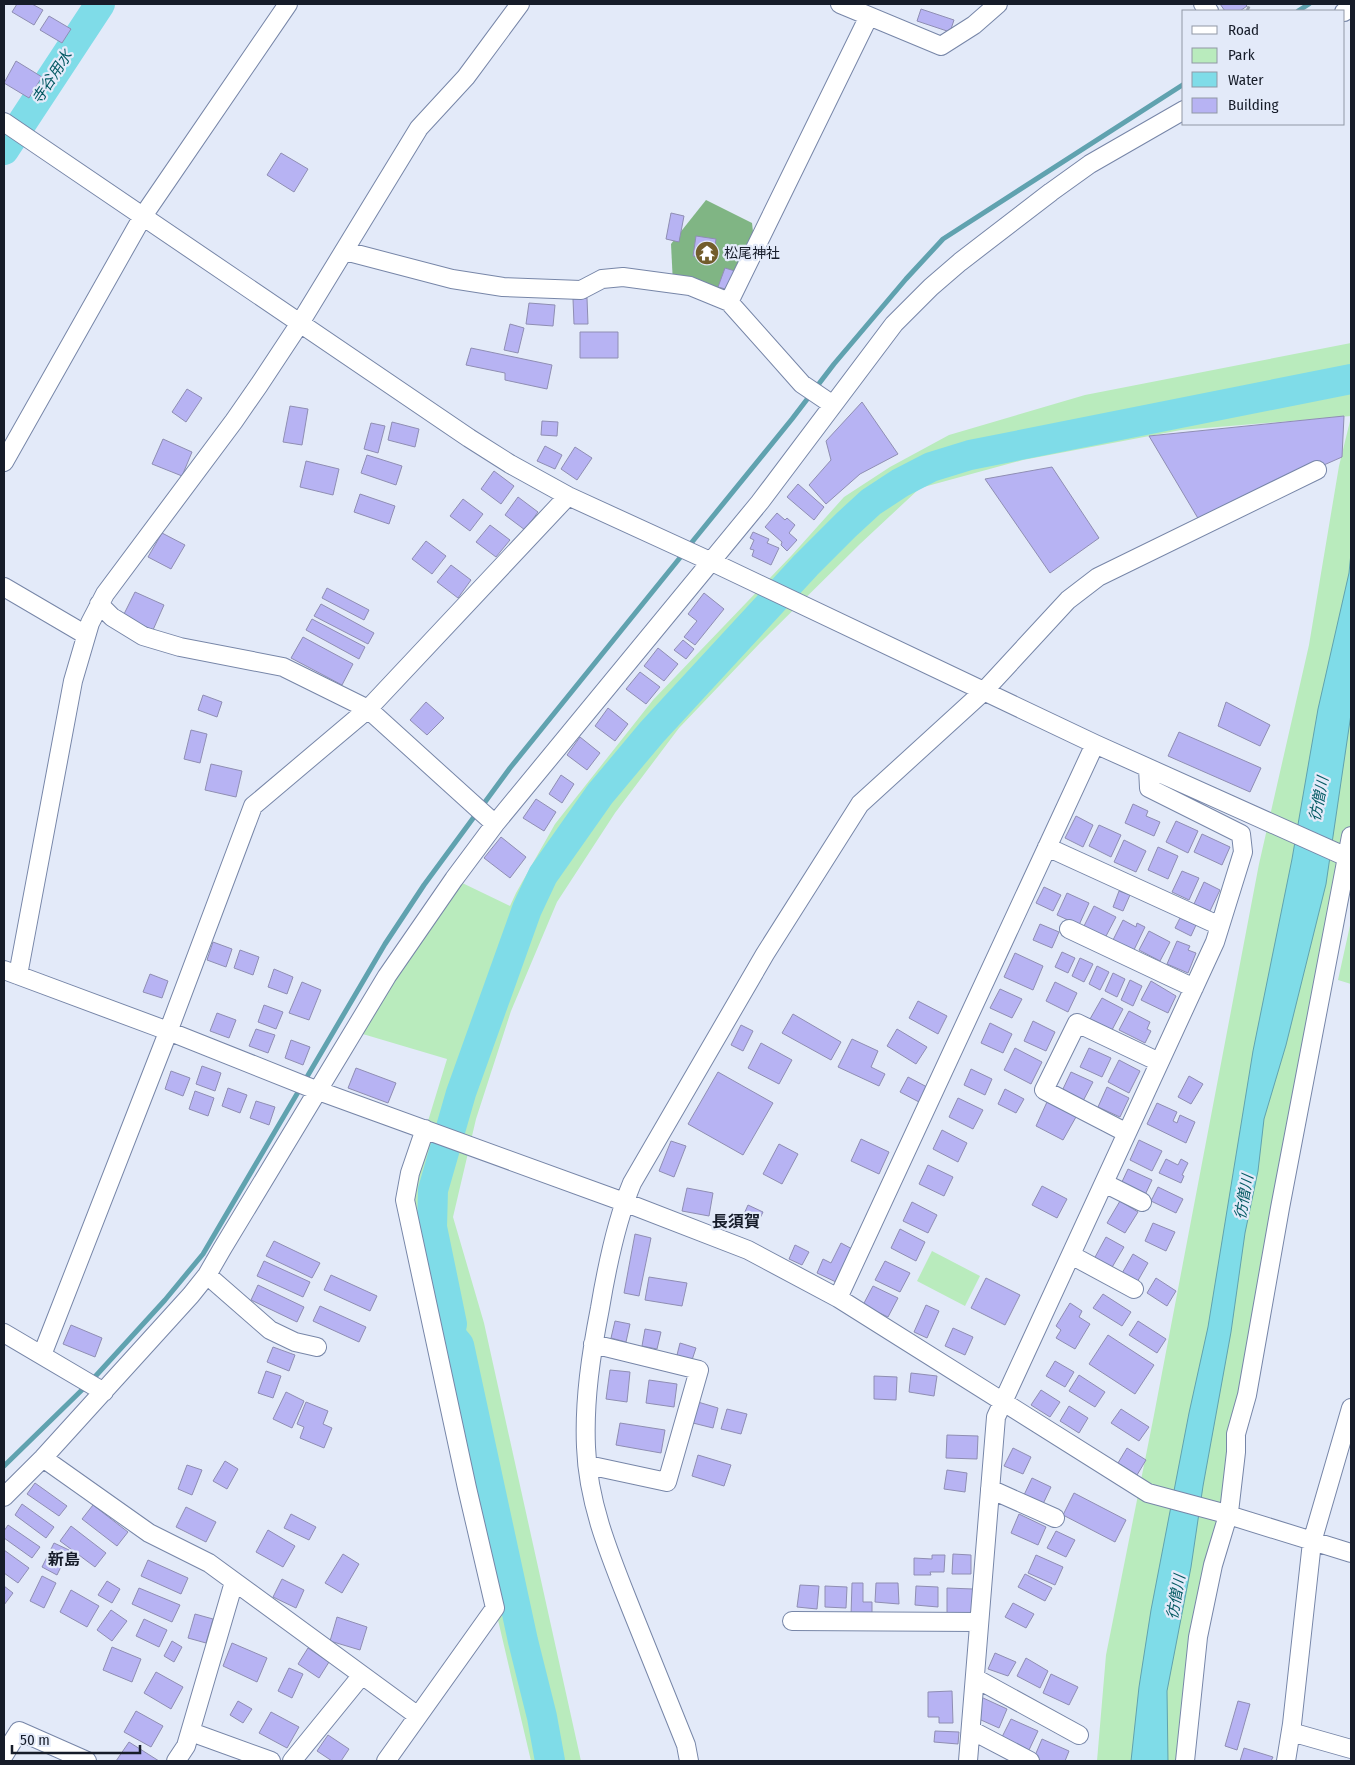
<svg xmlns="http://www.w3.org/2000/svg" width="1355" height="1765" viewBox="0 0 1355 1765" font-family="'Fira Sans Condensed','Noto Sans JP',sans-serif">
<rect width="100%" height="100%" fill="#e3eaf9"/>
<path fill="#b9ebbd" d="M1351 343V416L1181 430 1023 460 920 488 860 544 761 642 679 728 615 813 557 902 511 1011 476 1119 453 1217 484 1323 581 1761H531L494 1603 406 1193 447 1059 356 1032 454 879 510 906 516 893 555 824 653 700 792 555 844 497 890 467 949 435 1085 395Z
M1351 417V836L1245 1400 1204 1573 1181 1761H1097L1106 1655 1154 1415 1259 864 1309 645 1339 466Z
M1351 921V984L1338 980Z
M932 1251 980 1276 965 1306 917 1281Z"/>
<path fill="#80b584" d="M706 200 752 223 755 249 729 302 673 284 671 244Z"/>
<path fill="#7fdce8" stroke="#60a2af" d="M1351 553V714L1326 884 1286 1045 1264 1119 1258 1171 1245 1233 1231 1332 1203 1486 1191 1567 1167 1691 1168 1761H1131L1139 1687 1151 1610 1189 1413 1208 1327 1253 1051 1292 859 1318 709 1349 573Z"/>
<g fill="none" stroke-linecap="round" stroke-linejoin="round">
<path stroke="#60a2af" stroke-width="5" d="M1298 11 1309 4
M688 547 792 419 834 364 906 279 943 239 1184 84
M92 1380 165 1300 203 1254 385 944 424 885 510 768 683 554
M4 1466 86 1386"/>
<path stroke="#7fdce8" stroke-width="30" d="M4 150 100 4
M550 1761 542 1717 523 1641 459 1345 450 1334 452 1324 432 1227 433 1190 461 1093 527 909 543 875 600 794 652 732 806 565 846 525 871 502 900 483 931 467 970 455 1351 379"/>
</g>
<path fill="#b7b3f3" stroke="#8f8eb3" d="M17 4H32L43 10 34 25 12 12Z
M1220 4H1245L1247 6 1240 11H1225Z
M921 9 954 20 950 32 917 21Z
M49 16 71 29 62 43 40 30Z
M16 61 42 77 29 98 4 83Z
M281 153 308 169 294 192 267 175Z
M671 213 684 216 679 242 666 239Z
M696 236 716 239 713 259 693 256Z
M725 268 735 271 729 290 718 287Z
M587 298 588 324H574L573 299Z
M529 303 555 305 553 326 526 324Z
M510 324 524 328 518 353 504 350Z
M580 332H618V358H580Z
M471 348 552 365 547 389 505 380V373L466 365Z
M187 389 202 398 186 422 172 412Z
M862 402 898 454 860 474 826 504 809 485 831 460 826 441Z
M290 406 308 409 302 445 283 442Z
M1344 416 1342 457 1199 520 1149 436Z
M542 421 558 422 557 436 541 435Z
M392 422 419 429 415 447 388 440Z
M371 423 385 426 378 453 364 449Z
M163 439 192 452 182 476 152 464Z
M545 446 562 455 555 469 537 461Z
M575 447 592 458 577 480 561 469Z
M367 455 402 466 396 485 361 473Z
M306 461 339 469 333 495 300 487Z
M1052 467 1099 538 1050 573 985 479Z
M494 471 514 486 501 504 481 489Z
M798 484 824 507 814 520 787 497Z
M360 494 395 506 389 524 354 512Z
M518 497 538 512 525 530 505 515Z
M463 499 483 514 470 531 450 516Z
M777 513 785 520 787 518 795 525 789 533 797 540 787 551 781 545 782 542 765 527Z
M490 525 510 540 496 557 476 542Z
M753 532 769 539 767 543 779 548 771 565 752 556 754 550 750 549 754 540 750 538Z
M162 533 185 545 171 569 148 557Z
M426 541 446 556 432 574 412 559Z
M451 565 471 580 458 598 437 582Z
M327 588 369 610 364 620 322 598Z
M135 592 164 605 153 630 123 616Z
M704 593 724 609 695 645 684 637 697 621 688 614Z
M321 604 374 633 368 644 314 616Z
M312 619 365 647 359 659 306 630Z
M303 637 353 664 342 685 291 658Z
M683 640 694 649 686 659 674 650Z
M658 648 678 664 664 681 644 666Z
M640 672 660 687 646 704 626 689Z
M203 695 222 702 217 717 198 710Z
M426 702 444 718 427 735 410 720Z
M1226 702 1270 725 1260 746 1218 726Z
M608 708 628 724 615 741 595 726Z
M191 730 207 734 200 763 184 759Z
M1179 732 1261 768 1250 792 1168 756Z
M580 737 600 753 587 770 567 755Z
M211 764 242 771 236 797 205 790Z
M561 775 574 784 562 803 549 794Z
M536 799 556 812 544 831 523 818Z
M1133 804 1148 811 1146 816 1160 822 1154 836 1125 823Z
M1076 816 1093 825 1083 847 1065 838Z
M1176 821 1198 831 1188 853 1166 842Z
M1099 825 1121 835 1111 857 1089 846Z
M1202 834 1230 847 1222 865 1194 852Z
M501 837 526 857 510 878 484 858Z
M1124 840 1146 851 1136 872 1114 862Z
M1158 847 1178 856 1168 879 1148 870Z
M1182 871 1199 878 1189 900 1172 892Z
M1204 882 1220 890 1210 911 1194 904Z
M1044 887 1061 895 1053 911 1036 903Z
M1119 891 1130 895 1123 911 1113 907Z
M1067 893 1089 903 1079 925 1057 915Z
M1094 906 1116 917 1105 938 1083 928Z
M1180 918 1196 925 1191 936 1175 928Z
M1123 920 1136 927 1137 923 1145 927 1133 952 1112 942Z
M1040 924 1059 932 1052 948 1033 940Z
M1149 931 1170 942 1160 961 1139 950Z
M1177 941 1190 946 1188 950 1196 953 1188 973 1167 964Z
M213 942 232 949 226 967 207 960Z
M240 950 259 957 253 975 234 968Z
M1062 952 1075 958 1068 973 1055 967Z
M1015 953 1043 966 1033 990 1004 977Z
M1080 958 1093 964 1084 982 1072 976Z
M1097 966 1109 972 1100 990 1089 984Z
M274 969 293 977 287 994 268 987Z
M1113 973 1125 979 1117 997 1105 991Z
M150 974 168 981 162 998 143 992Z
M1130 980 1142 986 1133 1006 1121 1000Z
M1151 981 1176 996 1168 1013 1141 1000Z
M302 982 321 990 309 1020 289 1013Z
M1055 982 1077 993 1068 1012 1046 1001Z
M1000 989 1022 999 1012 1018 990 1008Z
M1102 998 1123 1009 1112 1030 1090 1019Z
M918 1001 947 1016 938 1034 909 1018Z
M264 1005 283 1012 276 1029 258 1022Z
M1129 1011 1150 1022 1147 1029 1151 1031 1145 1043 1119 1030Z
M217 1013 236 1020 229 1038 210 1031Z
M793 1014 841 1042 831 1060 782 1033Z
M1033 1021 1055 1032 1046 1051 1024 1041Z
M990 1023 1012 1034 1003 1053 981 1043Z
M741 1025 753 1031 743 1051 731 1045Z
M256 1029 275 1035 268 1053 249 1046Z
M897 1029 927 1047 916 1064 887 1046Z
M852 1039 878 1051 871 1067 885 1074 879 1086 838 1067Z
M291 1040 310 1047 303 1065 285 1058Z
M761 1043 792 1060 779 1084 748 1068Z
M1015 1048 1042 1062 1031 1084 1004 1070Z
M1089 1048 1111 1058 1102 1077 1080 1067Z
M1119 1060 1140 1071 1129 1093 1108 1082Z
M202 1066 221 1073 215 1091 196 1084Z
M356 1068 396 1083 388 1103 348 1088Z
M971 1069 992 1079 985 1095 964 1085Z
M171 1071 190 1078 183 1096 165 1089Z
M718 1072 773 1103 743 1155 688 1124Z
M1071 1072 1093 1082 1083 1101 1062 1091Z
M1189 1076 1203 1084 1191 1104 1178 1097Z
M908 1077 927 1087 919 1102 900 1092Z
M1107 1087 1129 1098 1120 1117 1098 1107Z
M228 1088 247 1095 240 1113 222 1106Z
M1005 1089 1024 1099 1016 1113 998 1104Z
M195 1091 214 1098 208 1116 189 1109Z
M958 1098 983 1110 973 1129 949 1117Z
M256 1101 275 1107 269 1125 250 1118Z
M1047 1102 1076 1117 1063 1140 1036 1126Z
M1157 1103 1177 1112 1173 1121 1177 1123 1180 1115 1195 1122 1186 1143 1147 1124Z
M942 1130 967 1143 958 1162 933 1149Z
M861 1139 889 1152 879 1174 851 1161Z
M1139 1140 1162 1151 1152 1171 1130 1160Z
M671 1141 686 1146 674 1177 659 1171Z
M779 1144 798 1154 782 1184 763 1174Z
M1166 1159 1178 1165 1181 1159 1188 1163 1182 1175 1184 1176 1181 1183 1159 1173Z
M928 1165 953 1177 944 1196 919 1184Z
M1128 1169 1152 1180 1145 1195 1121 1184Z
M1042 1186 1067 1199 1057 1218 1032 1205Z
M1158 1187 1183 1199 1176 1213 1151 1201Z
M687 1188 713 1193 709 1216 682 1211Z
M1120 1201 1138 1212 1125 1233 1107 1223Z
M912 1202 937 1215 928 1233 903 1221Z
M748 1205 763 1212 755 1229 740 1223Z
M1153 1223 1175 1232 1166 1251 1145 1241Z
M900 1229 925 1242 916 1261 891 1248Z
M635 1234 651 1238 639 1296 624 1293Z
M1106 1237 1124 1247 1111 1269 1094 1259Z
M274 1241 320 1263 312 1278 266 1256Z
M841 1243 854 1250 838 1283 817 1273 823 1259 831 1263Z
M795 1245 809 1252 802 1265 789 1259Z
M1133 1254 1148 1263 1136 1284 1121 1275Z
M264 1261 310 1282 303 1297 257 1276Z
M885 1261 910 1273 900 1292 875 1280Z
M331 1275 377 1296 370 1311 324 1290Z
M649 1277 687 1283 682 1306 645 1300Z
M986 1278 1020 1295 1005 1325 971 1308Z
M1156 1278 1176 1291 1167 1306 1147 1293Z
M258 1285 304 1307 297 1322 251 1300Z
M873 1286 898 1298 888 1317 863 1305Z
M1103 1294 1131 1312 1122 1326 1093 1308Z
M1070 1303 1082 1311 1079 1317 1090 1324 1075 1349 1056 1338 1061 1330 1056 1326Z
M926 1305 939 1311 927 1338 914 1332Z
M320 1306 366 1327 359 1342 313 1321Z
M615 1321 630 1324 626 1342 611 1338Z
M1138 1321 1166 1339 1157 1353 1129 1335Z
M71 1325 102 1338 95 1357 63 1344Z
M953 1328 973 1337 965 1355 945 1346Z
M645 1329 661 1332 657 1349 642 1346Z
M1108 1335 1154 1365 1135 1394 1089 1364Z
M680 1343 696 1348 692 1360 677 1355Z
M273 1347 295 1355 289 1371 267 1362Z
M1055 1361 1074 1372 1065 1387 1046 1376Z
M610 1370 630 1372 627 1402 606 1399Z
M266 1371 281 1376 273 1398 258 1393Z
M911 1373 937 1376 934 1396 909 1392Z
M1079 1375 1105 1392 1095 1407 1069 1391Z
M874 1376 897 1377 896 1400 874 1399Z
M649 1380 677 1384 674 1407 646 1403Z
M1041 1390 1060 1402 1050 1417 1031 1405Z
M286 1392 304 1401 292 1428 273 1419Z
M306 1402 328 1411 323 1424 332 1428 324 1448 300 1438 304 1427 297 1424Z
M698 1402 718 1408 713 1428 693 1423Z
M1069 1406 1088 1418 1079 1433 1060 1421Z
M727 1409 747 1414 741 1434 721 1429Z
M1121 1409 1149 1427 1139 1441 1111 1423Z
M620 1423 665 1430 661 1453 616 1445Z
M947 1435 978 1436 977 1459 946 1458Z
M1013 1448 1031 1457 1023 1474 1004 1466Z
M1127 1448 1146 1460 1137 1475 1118 1463Z
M698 1455 731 1465 724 1486 692 1476Z
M225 1461 238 1469 227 1489 213 1481Z
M187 1465 202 1470 192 1495 178 1489Z
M947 1470 967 1473 965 1492 944 1489Z
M1032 1478 1051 1487 1043 1504 1024 1495Z
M35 1483 67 1506 59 1516 27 1494Z
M1074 1493 1126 1520 1115 1542 1063 1515Z
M22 1504 54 1527 46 1538 15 1515Z
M93 1505 128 1532 117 1546 82 1519Z
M186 1507 216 1522 206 1542 176 1527Z
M291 1514 316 1527 309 1540 284 1528Z
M1019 1514 1046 1527 1038 1545 1011 1533Z
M8 1525 40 1547 32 1558 4 1538V1531Z
M71 1526 106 1553 95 1567 60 1541Z
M268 1530 295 1546 283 1567 256 1552Z
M1056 1531 1075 1540 1066 1557 1047 1548Z
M54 1543 69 1550 57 1575 42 1567Z
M4 1550 29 1568 18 1583 4 1573Z
M343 1554 359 1564 342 1593 325 1583Z
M953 1554 971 1555V1574H952Z
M932 1555H945L944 1572H930L931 1575H914V1558L932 1559Z
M1036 1555 1063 1567 1055 1585 1028 1573Z
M148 1560 188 1578 181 1594 141 1576Z
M1025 1574 1052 1588 1045 1601 1018 1587Z
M42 1576 56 1583 44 1608 30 1601Z
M282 1579 304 1590 296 1608 273 1597Z
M107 1581 120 1589 112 1603 98 1595Z
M852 1583H863V1602H872V1616H851Z
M876 1583H898L899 1604 875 1602Z
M800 1585 819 1586 817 1609 797 1607Z
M4 1586 13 1593 4 1605Z
M825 1586 847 1587 846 1608 825 1607Z
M916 1586 938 1587V1607L915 1605Z
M139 1588 180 1605 172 1622 132 1604Z
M947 1588 973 1589V1613H947Z
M71 1590 99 1606 87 1627 60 1612Z
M1013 1603 1034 1614 1026 1628 1005 1617Z
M111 1610 127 1621 112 1641 97 1630Z
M195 1614 213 1619 206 1643 188 1638Z
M337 1617 367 1627 360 1650 330 1641Z
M144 1619 167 1630 159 1647 136 1636Z
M172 1641 182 1647 174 1662 164 1656Z
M232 1643 267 1658 257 1682 223 1666Z
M112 1647 141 1659 132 1682 103 1670Z
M308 1648 329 1662 319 1678 298 1664Z
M995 1653 1016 1662 1008 1676 988 1669Z
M1026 1658 1048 1671 1040 1688 1017 1676Z
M289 1668 303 1674 292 1698 278 1691Z
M156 1672 183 1687 171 1709 144 1693Z
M1051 1674 1078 1687 1069 1705 1043 1693Z
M952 1691 953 1723H939V1717H928V1692Z
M981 1697 1007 1709 999 1728 972 1716Z
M238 1701 252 1709 243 1723 230 1715Z
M1238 1701 1250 1704 1237 1750 1225 1746Z
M136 1711 163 1726 151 1747 124 1732Z
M271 1712 299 1727 287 1748 259 1733Z
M1011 1719 1038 1731 1029 1750 1002 1737Z
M935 1731 959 1732 958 1744 934 1742Z
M328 1735 349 1749 341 1761H332L317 1751Z
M1042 1739 1069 1751 1065 1761H1042L1034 1758Z
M129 1742 159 1761H116Z
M1244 1748 1273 1757 1271 1761H1240Z"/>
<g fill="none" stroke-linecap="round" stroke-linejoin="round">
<g stroke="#7786a8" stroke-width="20">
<path id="minor" d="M840 4 941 46 974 25 998 4
M1203 4 1209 11
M1344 12 1351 7
M4 122 469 438 510 464 568 496 712 562 1095 744 1351 859
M345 251 452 279 503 287 581 290 602 279 623 277 690 286 729 302 802 384 833 405
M729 302 869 16
M4 462 143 216 288 4
M4 587 86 635
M99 604 112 617 143 636 180 647 283 667 368 709 495 824
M1047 847 1220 926
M1069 929 1194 988
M4 970 168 1031 316 1090 624 1202 748 1250 838 1298 1148 1493 1219 1512 1351 1553
M18 975 73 681 90 623 105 594 234 421 259 385 300 323 419 128 466 77 520 4
M1127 1133 1044 1090 1077 1023 1159 1062
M1104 1183 1142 1202
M1071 1255 1134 1289
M207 1275 270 1330 295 1342 317 1347
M838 1298 1095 744
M4 1333 104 1392
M42 1355 165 1040 253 806 368 709 568 496
M43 1458 149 1533 209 1563 418 1716
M588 1465 667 1482 699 1370 593 1344
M990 1489 1055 1518
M4 1497 43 1458 191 1295 207 1275 222 1249 387 976 454 879 495 824 760 502 894 324 931 287 960 262 1051 192 1090 164 1184 110
M792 1621 979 1622
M975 1678 1079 1735
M971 1730 1030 1761
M191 1732 271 1761
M1291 1732 1351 1749
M4 1755 19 1731 87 1761
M176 1761 186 1746 234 1582
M292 1761 362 1675
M386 1761 495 1608 467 1488 405 1200 410 1173 425 1129
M689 1761 686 1745C668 1700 650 1655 632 1611 611 1558 588 1505 586 1447 584 1400 591 1354 600 1308 607 1266 616 1222 632 1183L765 954 860 804 984 691 1068 600 1098 577 1317 470
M968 1761 996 1417 1215 942 1243 852 1241 834 1149 788 1148 768
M1185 1761 1198 1637 1213 1565 1229 1512 1236 1452V1434L1247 1395 1280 1208 1351 836
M1286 1761 1292 1724 1312 1542 1351 1408"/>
</g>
<path stroke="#9ba2b0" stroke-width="3" stroke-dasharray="5 2.5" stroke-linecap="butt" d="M1247 11 1250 4"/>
<use href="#minor" stroke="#fff" stroke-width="18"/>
</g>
<defs>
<g id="temple-disc" transform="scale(1.25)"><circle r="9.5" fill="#725d2c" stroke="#e3eaf9"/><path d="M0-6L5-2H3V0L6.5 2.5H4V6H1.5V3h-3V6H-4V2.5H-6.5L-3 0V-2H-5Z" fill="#fff"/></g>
</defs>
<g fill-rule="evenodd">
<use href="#temple-disc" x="707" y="253"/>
</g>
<g text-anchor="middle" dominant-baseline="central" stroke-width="4.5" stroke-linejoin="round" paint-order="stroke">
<g font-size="14" fill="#161c29" stroke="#e3eaf9" text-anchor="start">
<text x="724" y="253">松尾神社</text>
</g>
<g font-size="15" font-style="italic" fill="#045a63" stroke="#e3eaf9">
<text transform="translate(52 77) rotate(-57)">寺谷用水</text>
<text transform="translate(1319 799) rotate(-79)">彷僧川</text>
<text transform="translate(1244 1197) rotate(-80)">彷僧川</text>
<text transform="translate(1176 1597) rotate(-80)">彷僧川</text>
</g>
<g font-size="16" font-weight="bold" fill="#161c29" stroke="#e3eaf9">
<text x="736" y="1221">長須賀</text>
<text x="64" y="1559">新島</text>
</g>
</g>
<rect width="1355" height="1765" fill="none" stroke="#161c29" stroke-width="10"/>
<rect x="1182" y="10" width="162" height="115" fill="#e3eaf9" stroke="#9198a6"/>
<rect x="1192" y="26" width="25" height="8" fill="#ffffff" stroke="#9198a6"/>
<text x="1228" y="35" font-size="15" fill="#161c29">Road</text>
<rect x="1192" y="48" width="25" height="15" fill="#b9ebbd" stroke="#9198a6"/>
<text x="1228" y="60" font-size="15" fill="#161c29">Park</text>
<rect x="1192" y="72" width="25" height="15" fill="#7fdce8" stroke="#9198a6"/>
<text x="1228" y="85" font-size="15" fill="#161c29">Water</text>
<rect x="1192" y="98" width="25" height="15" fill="#b7b3f3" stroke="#9198a6"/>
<text x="1228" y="110" font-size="15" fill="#161c29">Building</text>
<path d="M12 1745v8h128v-8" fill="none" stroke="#161c29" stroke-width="2.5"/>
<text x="20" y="1745" font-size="15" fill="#161c29" stroke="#e3eaf9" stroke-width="4" paint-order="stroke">50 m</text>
</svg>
